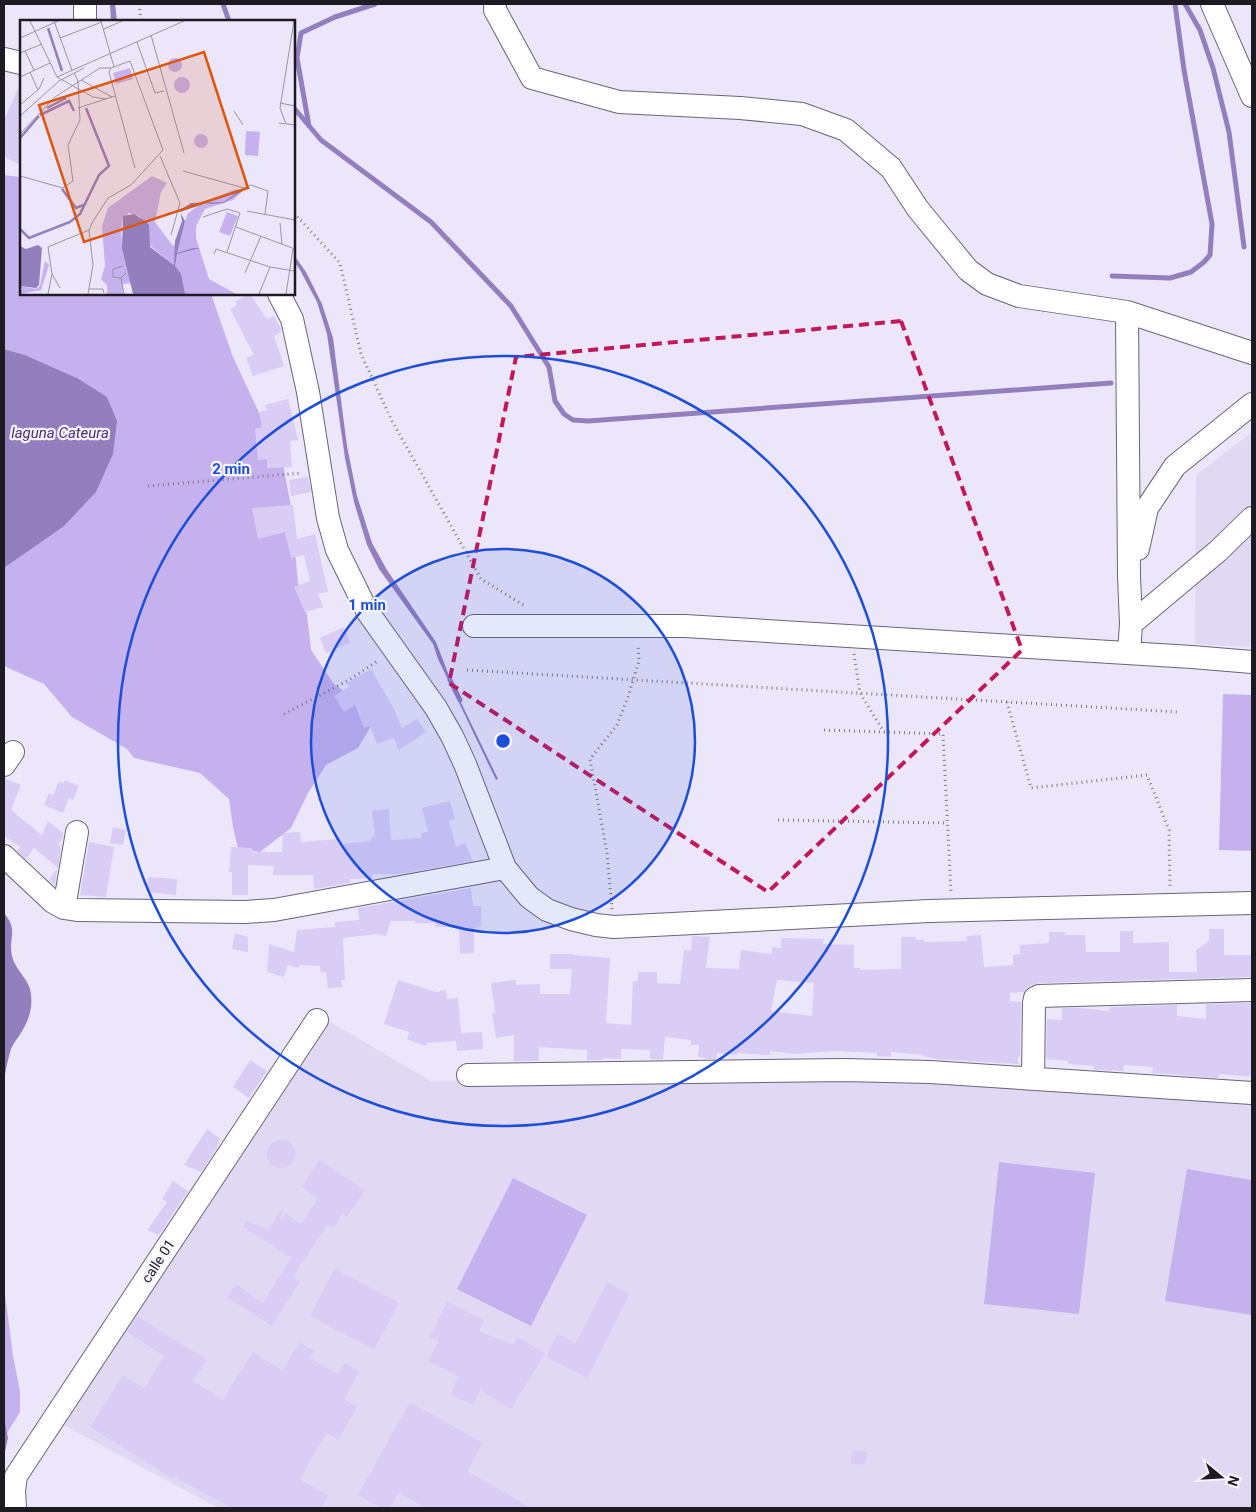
<svg xmlns="http://www.w3.org/2000/svg" width="1256" height="1512" viewBox="0 0 1256 1512" font-family="Roboto,sans-serif">
<rect width="100%" height="100%" fill="#ece6fa"/>
<path fill="#e1d9f4" d="M1252 432V647L1195 644 1196 475Z
M325 1019 431 1081 941 1076 1252 1103V1508H218L58 1422Z"/>
<path fill="#c4b1ee" d="M4 175 21 177V294H211L233 357 283 464 291 507 298 583 307 615 311 650 334 684 367 708 370 728 358 748 326 765 308 793 291 828 260 852 238 848 233 827 229 799 200 773 134 758 127 749 72 717 44 684 4 666V568L63 527 77 378 25 355 4 349Z
M1223 694 1252 695V851L1219 850Z
M999 1162 1095 1173 1079 1314 984 1304Z
M1187 1169 1252 1180V1315L1165 1301Z
M513 1178 587 1215 531 1326 457 1289Z
M4 1286 13 1356 20 1391V1412L4 1438Z"/>
<path fill="#947fbe" d="M110 4H115L117 21H111Z
M294 255 306 272 322 304 333 338 347 446 357 496 372 543 387 570 436 642 453 686 498 779 496 780 438 659 433 644 379 569 367 545 354 502 345 458 327 334 317 302 300 270 294 261Z
M4 349 25 355 77 378 107 397 117 421 113 454 96 492 63 527 4 568Z
M4 913C19 931 8 936 12 956 15 969 27 978 30 989 34 1007 29 1021 19 1036 16 1040 13 1044 11 1049 8 1059 6 1069 4 1079Z
M4 1418 8 1438 4 1456Z"/>
<g fill="none" stroke-linecap="round" stroke-linejoin="round">
<path stroke="#947fbe" stroke-width="5" d="M223 4 229 21
M1185 4 1200 30 1213 68 1229 132 1244 247
M294 108 321 140 431 222 511 306 549 367 555 401 564 414 573 420 588 421 1111 383
M309 126 297 58 301 33 335 17 375 4
M1112 276 1170 278 1191 272 1204 262 1210 255 1212 224 1184 70 1175 4
M450 680 460 700"/>
</g>
<path fill="#d9cdf6" fill-rule="evenodd" d="M21 82V165L4 157V120Z
M247 294H250L267 319 274 316 281 329V332L274 336 284 366 253 376 246 358 254 355 230 309 237 305 235 302Z
M288 399 298 440 290 441 292 467 267 468V459L258 460 255 429 262 427 259 412 267 410 265 405Z
M308 477 311 492 291 496 289 480Z
M293 505 297 539 315 534 328 592 318 594 323 607 305 612 294 587 310 581 304 555 291 558 285 532 258 539 252 508Z
M344 627 350 643 326 653 320 638Z
M371 669 394 709 402 728 417 719 426 732 399 750 394 738 377 744 370 726 364 728 355 705 344 712 334 696 349 687 347 683Z
M4 778 21 785 11 810 42 835 48 821 63 833V838L58 844 61 848 58 868 34 848 26 859 17 851 20 847 4 836Z
M65 780 79 786 73 800 69 798 63 813 44 805 49 793 53 795 59 781 63 783Z
M450 801 455 819 449 821 456 847 465 843 473 861 400 874H372V878L350 879V883L314 889 313 875H273L274 866 248 865V895H232V872H229L231 847 252 848V852H282L283 833 300 832 301 842 338 839 339 844 371 841V837H375L372 811 389 809 391 840 422 838 421 834 428 831 422 808Z
M113 827 126 830 123 845 110 843Z
M89 842 114 847 106 897 80 895Z
M57 869 55 885 49 880Z
M148 877 177 879 176 895 147 892Z
M471 888 473 906H481V927L474 928V953L460 954 459 927H435V923H415V921H391L386 936 377 934 343 938 345 980H341L342 987 328 988 326 972 321 973 320 966 300 965 299 968 288 965 284 977 267 972 269 944 294 952 297 930 335 927V922L359 920 358 908Z
M1209 929H1224V955H1252V977L1039 983 1029 986 1024 992 1010 993V1001L1021 1002 1020 1057H1018V1064L935 1059 923 1056V1055L891 1052V1057L877 1056V1053L837 1051 794 1054 770 1051V1055L738 1053 737 1055 717 1053 716 1059H712L698 1057 699 1045H691V1040L665 1037 663 1059H650V1050L621 1049V1059L603 1058V1060H587V1050L539 1047V1061H514V1035L496 1038 492 1013H495L491 983 516 980V985L540 984V994H570L572 969H550V954H573V955L610 958 606 1023 631 1025 633 981H638V972H657V983L680 984 684 950 691 951 692 936 710 937 706 968 739 969 741 950 772 954V947L781 948V938L824 939 823 944 854 945V968H860V970L901 969V937H916V940H924V942L967 941 966 936 981 935 984 967 1013 965V955L1020 954V945L1049 943V932H1065V935H1085L1086 952H1120V931H1133V943L1169 942V972H1197L1196 950 1209 941ZM777 980 814 983 812 1016 771 1011Z
M235 933 248 937V952L232 949Z
M398 980 436 992 446 990 447 999 458 998 461 1033 482 1032 483 1049 457 1051 456 1041 427 1043 425 1046 407 1039 409 1032 384 1024Z
M1252 1003V1077L1219 1074 1218 1078 1152 1073 1153 1067 1124 1065 1123 1071 1094 1070V1066L1068 1064V1061L1046 1059 1047 1019 1062 1020V1008H1080L1109 1011V1007L1177 1005V1016L1206 1019V1004Z
M250 1060 267 1071 249 1098 233 1087Z
M207 1129 220 1138 217 1148 201 1172 184 1165Z
M267 1154a14 14 0 1 1 28 0a14 14 0 1 1-28 0Z
M319 1160 365 1190 347 1217 343 1214 333 1228 327 1225 293 1277 300 1281 272 1326 227 1297 236 1284 263 1303 291 1258 243 1227 246 1221 268 1230 282 1209H283L281 1219 285 1213 301 1224 318 1198 302 1187Z
M173 1181 188 1191 159 1235 147 1230 167 1202 162 1199Z
M335 1269 399 1303 374 1350 310 1316Z
M607 1282 630 1294 588 1378 546 1357 558 1334 576 1343Z
M447 1302 484 1320 479 1331 513 1345 518 1337 545 1353 511 1409 480 1390 473 1405 450 1395 458 1376 428 1361 439 1341 430 1337Z
M137 1316 207 1360 193 1381 223 1399 253 1352 283 1371 299 1342 314 1351 310 1358 338 1374 345 1363 360 1371 344 1399 357 1407 338 1440 326 1433 300 1480 328 1495 321 1508H232L174 1477 173 1479 90 1427 123 1375 144 1388 164 1356 127 1332Z
M410 1402 483 1443 467 1471 531 1508H426L399 1493 390 1508H381L358 1495Z
M852 1450 867 1452 865 1465 851 1464Z"/>
<g fill="none" stroke-linecap="round" stroke-linejoin="round">
<g stroke="#6a6577" stroke-width="24">
<path id="minor" d="M85 4V21
M495 4V10L532 78 619 102 740 108 802 114 846 130 891 168 918 209 968 270 987 284 1019 296 1127 312 1252 353
M1212 4 1252 96
M4 59 21 63
M279 294 292 319 308 392 328 518 337 550 367 611 436 708 452 736 465 764 505 868 529 897 547 910 571 919 596 925 614 927 929 911 1252 903
M1127 312 1129 576 1131 624 1129 653
M1138 549 1147 508 1175 466 1252 404
M1131 624 1218 551 1252 518
M474 626H685L1192 657 1252 662
M4 765 13 752
M4 856 53 902 64 908 77 910 245 912 274 910 505 868
M64 908 77 832
M468 1075 843 1070 930 1072 1252 1093
M1033 1079 1034 1003 1035 998 1039 996 1252 990
M15 1508 14 1491 16 1476 317 1020"/>
</g>
<path stroke="#7d7a87" stroke-width="3" stroke-dasharray="1 4" stroke-linecap="butt" d="M139 4 141 21
M294 213 340 263 361 354 392 421 481 579 525 606
M148 486 302 473
M854 654 860 693 884 732
M467 670 1178 712
M1007 702 1031 788 1147 775 1169 830 1170 886
M284 714 349 680 379 660
M824 730 943 734 951 893
M778 820 948 823
M612 909 607 853 590 759 617 725 628 697 639 661 638 645"/>
<use href="#minor" stroke="#fff" stroke-width="22"/>
</g>
<path fill="none" stroke="#c2185b" stroke-width="4" stroke-dasharray="10 6" stroke-linejoin="round" d="M901 321 1022 650 768 892 449 683 516 357Z"/>
<circle cx="503" cy="741" r="192" fill="#1d4ed8" fill-opacity=".12"/>
<g fill="none" stroke="#1d4ed8" stroke-width="2.5">
<circle cx="503" cy="741" r="192"/>
<circle cx="503" cy="741" r="385"/>
</g>
<g text-anchor="middle" dominant-baseline="central" stroke-width="4.5" stroke-linejoin="round" paint-order="stroke">
<g font-size="14" fill="#1d1b22" stroke="#f8f5fe">
<text transform="translate(158 1261) rotate(-57)">calle 01</text>
</g>
<g font-size="15" font-style="italic" fill="#4c2d7a" stroke="#f8f5fe">
<text x="60" y="433">laguna Cateura</text>
</g>
</g>
<g transform="translate(20 20)">
<rect width="275" height="275" fill="#ece6fa"/>
<path d="M148 45a7 7 0 1 1 14 0a7 7 0 1 1-14 0ZM110 48 113 59 96 64 93 53ZM154 65a8 8 0 1 1 16 0a8 8 0 1 1-16 0ZM226 111 240 112 238 136 225 135ZM174 121a7 7 0 1 1 14 0a7 7 0 1 1-14 0ZM132 156 147 163 141 172 135 202 153 226 158 222 168 193 184 182 216 169 223 171 213 180 185 189 176 206V218L189 259 216 274H165L154 245 128 224 129 208 119 196 109 193 102 200 101 215 111 263 102 264 103 274H87V265L81 259 85 246 82 206 88 188ZM207 192 218 196 210 216 199 212ZM25 241 29 245 21 270 0 274V266L16 269 20 266Z" fill="#c4b1ee"/>
<path d="M220 170H224L204 183 191 184 186 183 160 192 165 201 157 233 173 228H180L157 234 155 246 161 254 165 274H113L102 228 103 196 114 194 125 201 129 205 130 227 154 245 155 221 162 201 160 190 171 183 204 182ZM18 225 22 228 19 265 16 268 0 266V226L6 229Z" fill="#947fbe"/>
<path fill="none" stroke="#947fbe" stroke-width="2.5" d="M28 8 42 51M27 88 46 78M20 95 49 81 54 91M0 118 19 96M42 169 56 188 66 184M0 209 9 218 50 202 60 194 79 155 89 146 66 88"/>
<path fill="none" stroke="#9995a4" stroke-width="1" d="M10 1 37 57 73 77 86 79M34 1 52 50M81 1 94 47M84 9 102 1M131 15 164 133M0 18 38 1M40 18 82 2M117 22 135 73 144 71M5 31 14 50M0 33 22 24M10 52 18 70M0 57 30 43M37 57 164 1M61 60 92 77M260 83 275 86M0 85 19 69 24 58M58 88 95 76M214 91 223 105M0 96 39 61 64 48M259 103 275 105M266 104 260 88 274 1M0 114 35 77 80 48H91M140 136 160 183 151 215M163 151 224 168 231 165 248 171 245 194M0 156 43 168 53 161 48 125 60 100 58 61 54 53M227 191 275 200M183 197 207 189 220 193 207 232M260 203 262 225M216 207 275 229M194 234 196 229 250 247 275 251M225 253 241 216M32 254 40 268M101 258 93 257V249L103 246M69 269H83L84 273M28 274 32 254 28 227 69 210M68 274 73 245 69 210 72 203 88 178 111 165 143 130 110 41 91 48 89 52 115 148M104 274 101 258 106 253M239 274 250 247M266 274 273 229"/>
<path fill="#de560d" fill-opacity="0.15" stroke="#de560d" stroke-width="2.5" d="M184 32 228 168 64 222 19 85Z"/>
<rect width="275" height="275" fill="none" stroke="#1d1b22" stroke-width="2.5"/>
</g>
<circle cx="503" cy="741" r="8" fill="#1d4ed8" stroke="#f8f5fe" stroke-width="2.5"/>
<g font-size="15" text-anchor="middle" font-weight="bold" fill="#1d4ed8" stroke="#f8f5fe" stroke-width="4.5" stroke-linejoin="round" paint-order="stroke">
<text x="231" y="474">2 min</text>
<text x="367" y="610">1 min</text>
</g>
<rect width="1256" height="1512" fill="none" stroke="#1d1b22" stroke-width="10"/>
<g transform="translate(1221 1477) rotate(108)" stroke="#f8f5fe" stroke-width="4" paint-order="stroke">
<path d="M0-4L9 19L0 12L-9 19Z" fill="#1d1b22"/>
<text y="-8" font-size="14" font-weight="bold" text-anchor="middle" fill="#1d1b22">N</text>
</g>
</svg>
